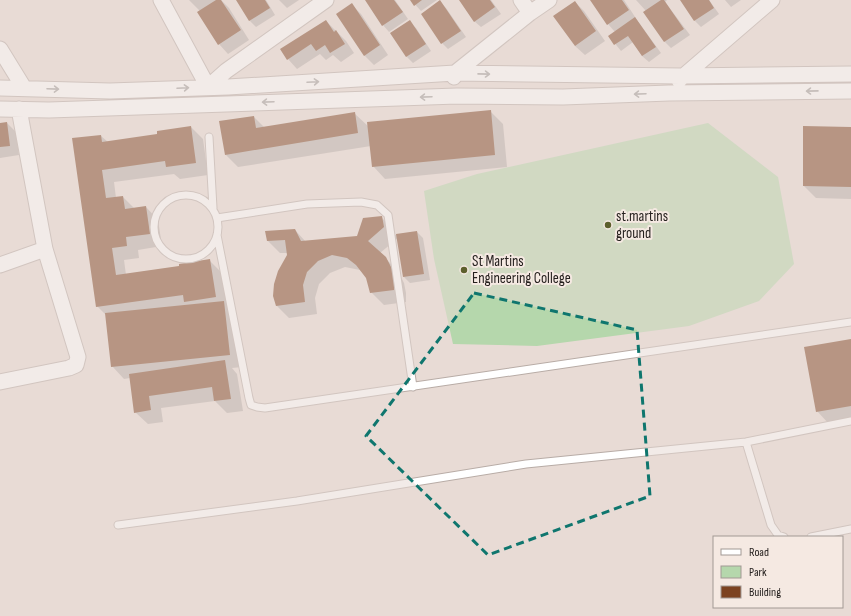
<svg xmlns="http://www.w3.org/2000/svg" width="851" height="616" viewBox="0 0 851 616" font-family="'Sofia Sans Condensed',sans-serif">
<rect width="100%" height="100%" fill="#e8dbd5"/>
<path fill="#b5d7ac" d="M708 123 778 177 794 264 759 301 689 326 537 346 453 344 434 259 424 191 477 174Z"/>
<path fill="#0003" d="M189 0H221L229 8 249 40 228 54 219 44 200 11Z
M237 0H266L275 15 256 27 250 21Z
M279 0H299L287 8Z
M366 0H395L408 19 389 32 383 25Z
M411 0H437L421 11Z
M460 0H491L501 14 481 27 474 21Z
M591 0H624L637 20 661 53 649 62 642 56 633 42 621 51 609 36 615 32 608 24Z
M636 0H667L665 2 690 35 671 48 665 42 645 13 646 11Z
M681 0H709L719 14 701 27 695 21Z
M725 0H741L731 7Z
M440 2 446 8 466 37 448 49 442 43Z
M575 2 584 11 605 41 585 55 575 46Z
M352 5 361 14 388 55 374 65 364 55Z
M326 21 346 41 354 53 341 62 333 55 326 60 320 54 297 69 288 59Z
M409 22 416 28 431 51 413 63 407 57 392 34Z
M490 111 503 124 507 167 385 179 373 166 371 146 238 167 226 155 254 117 265 128 354 113 369 127Z
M7 123 16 132 19 155 0 158V124Z
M191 127 203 139 208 175 180 179 174 174 114 182 116 198 123 197 135 209 146 207 158 220 162 246 138 250 139 258 124 260 126 275 180 267 210 261 222 273 227 305 236 315 242 367 232 368 237 374 243 411 227 413 215 401 161 408 163 422 148 424 135 412 130 378 124 379 112 366 106 315 97 306 101 136 108 142 158 135Z
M851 128V199L816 198 804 186Z
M382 218 394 230 395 235 417 232 423 238 430 280 410 283 404 277 398 238 380 253 398 271 404 283 406 293V302L384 305 371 292 367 277 364 273 360 270 345 267 330 273 319 284 315 298 317 314 289 318 277 306 288 253H280L267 240 295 230 306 242 358 237Z
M851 340V420L829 424 817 411Z"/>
<path fill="#7c4220" d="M216 0H221L241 30 218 45 197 12Z
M236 0H265L270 8 249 21Z
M365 0H394L403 12 382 26Z
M410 0H422L414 6Z
M440 0 461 31 441 44 421 14Z
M459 0H490L495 7 474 22Z
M590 0H622L629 10 607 25Z
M661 0H664L684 29 664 42 643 12Z
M680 0H709L714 8 694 21Z
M575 1 596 31 575 46 553 16Z
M352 3 380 45 364 56 336 14Z
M635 17 656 47 642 56 628 36 614 45 608 36Z
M326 20 334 32 336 30 345 44 330 53 325 45 316 51 311 44 287 60 280 49Z
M410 20 426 44 406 57 390 33Z
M491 110 495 155 372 167 367 122Z
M355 112 358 133 225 155 219 121 254 116 256 128Z
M7 122 10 146 0 147V123Z
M191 126 196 163 166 167 165 161 102 170 106 198 123 196 125 209 146 206 150 234 126 237 127 246 112 248 116 275 179 266V264L210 259 216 297 184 302 183 295 96 307 72 138 101 135 102 142 157 134V131Z
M803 126 851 127V187L803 186Z
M382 216 384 227 368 241 386 257 392 269 394 280V290L370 293 366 278 356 265 347 258 332 255 318 261 307 272 303 285 305 302 276 306 273 296 274 284 278 271 287 255 285 240 267 241 265 231 295 229 301 241 357 236 363 218Z
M417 231 424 274 403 277 396 234Z
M224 301 230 355 111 367 105 313Z
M851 339V406L816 412 804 347Z
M225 360 231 399 214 401 212 387 149 396 151 410 134 413 129 374Z"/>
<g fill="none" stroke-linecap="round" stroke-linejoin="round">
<g stroke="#b8aca6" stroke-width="9">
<path id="service" d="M209 137 213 208
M154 227a32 32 0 1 1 64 0a32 32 0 1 1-64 0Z
M217 218 307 204 361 202 377 205 388 215 413 387
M217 235 249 398 251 405 257 407 265 408 851 322
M746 442 771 525 778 535 784 537
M118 525 297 501 526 464 746 442 851 421
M811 537 851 529"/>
</g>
<g stroke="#b8aca6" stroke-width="17">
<path id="minor" d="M161 0 208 87 226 71 326 0
M521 0 530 13
M0 49 24 88
M454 77 455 73 530 13 549 0
M679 80 772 0
M0 88 110 91 228 87 455 73 681 76 851 74
M0 109 49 110 457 96 563 97 669 93 851 91
M0 265 45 249
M0 382 69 368 76 365 78 357 45 249 19 109"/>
</g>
<use href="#service" stroke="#fff" stroke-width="7"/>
<use href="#minor" stroke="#fff" stroke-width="15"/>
</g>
<defs><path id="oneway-shaft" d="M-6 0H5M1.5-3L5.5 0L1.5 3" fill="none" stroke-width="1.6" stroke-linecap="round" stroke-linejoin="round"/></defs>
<g stroke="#9d9b9a">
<use href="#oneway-shaft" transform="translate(484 74) rotate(1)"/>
<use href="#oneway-shaft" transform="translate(313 82) rotate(-3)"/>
<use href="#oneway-shaft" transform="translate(183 88) rotate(-3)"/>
<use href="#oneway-shaft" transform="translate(53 89) rotate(2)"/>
<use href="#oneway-shaft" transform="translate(812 91) rotate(179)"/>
<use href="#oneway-shaft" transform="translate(640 94) rotate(178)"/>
<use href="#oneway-shaft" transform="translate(426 97) rotate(178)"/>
<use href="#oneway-shaft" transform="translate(268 102) rotate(178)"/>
</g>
<path d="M0 0H851V616H0ZM474 293 637 330 650 496 488 555 366 436Z" fill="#e8dbd5" fill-opacity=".55" fill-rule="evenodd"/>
<path fill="none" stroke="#0f766e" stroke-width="3" stroke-dasharray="8 5" stroke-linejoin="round" d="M474 293 637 330 650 496 488 555 366 436Z"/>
<g fill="#5c5f2c" stroke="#f5e9e2" stroke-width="1.5">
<circle cx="608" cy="225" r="4"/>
<circle cx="464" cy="270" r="4"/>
</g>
<g text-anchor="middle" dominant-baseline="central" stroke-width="4" stroke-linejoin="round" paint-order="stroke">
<g font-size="15" fill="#25201e" stroke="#f5e9e2" text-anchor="start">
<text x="616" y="216">st.martins<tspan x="616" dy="17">ground</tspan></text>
<text x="472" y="261">St Martins<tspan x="472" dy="17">Engineering College</tspan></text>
</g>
</g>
<rect x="713" y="536" width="130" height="72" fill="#f5e9e2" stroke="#a29994"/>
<rect x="721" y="549" width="20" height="6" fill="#ffffff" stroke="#a29994"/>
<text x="749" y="556" font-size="12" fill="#25201e">Road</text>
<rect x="721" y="566" width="20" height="12" fill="#b5d7ac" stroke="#a29994"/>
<text x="749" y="576" font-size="12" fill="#25201e">Park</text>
<rect x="721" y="586" width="20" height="12" fill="#7c4220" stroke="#a29994"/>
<text x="749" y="596" font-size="12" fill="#25201e">Building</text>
</svg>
